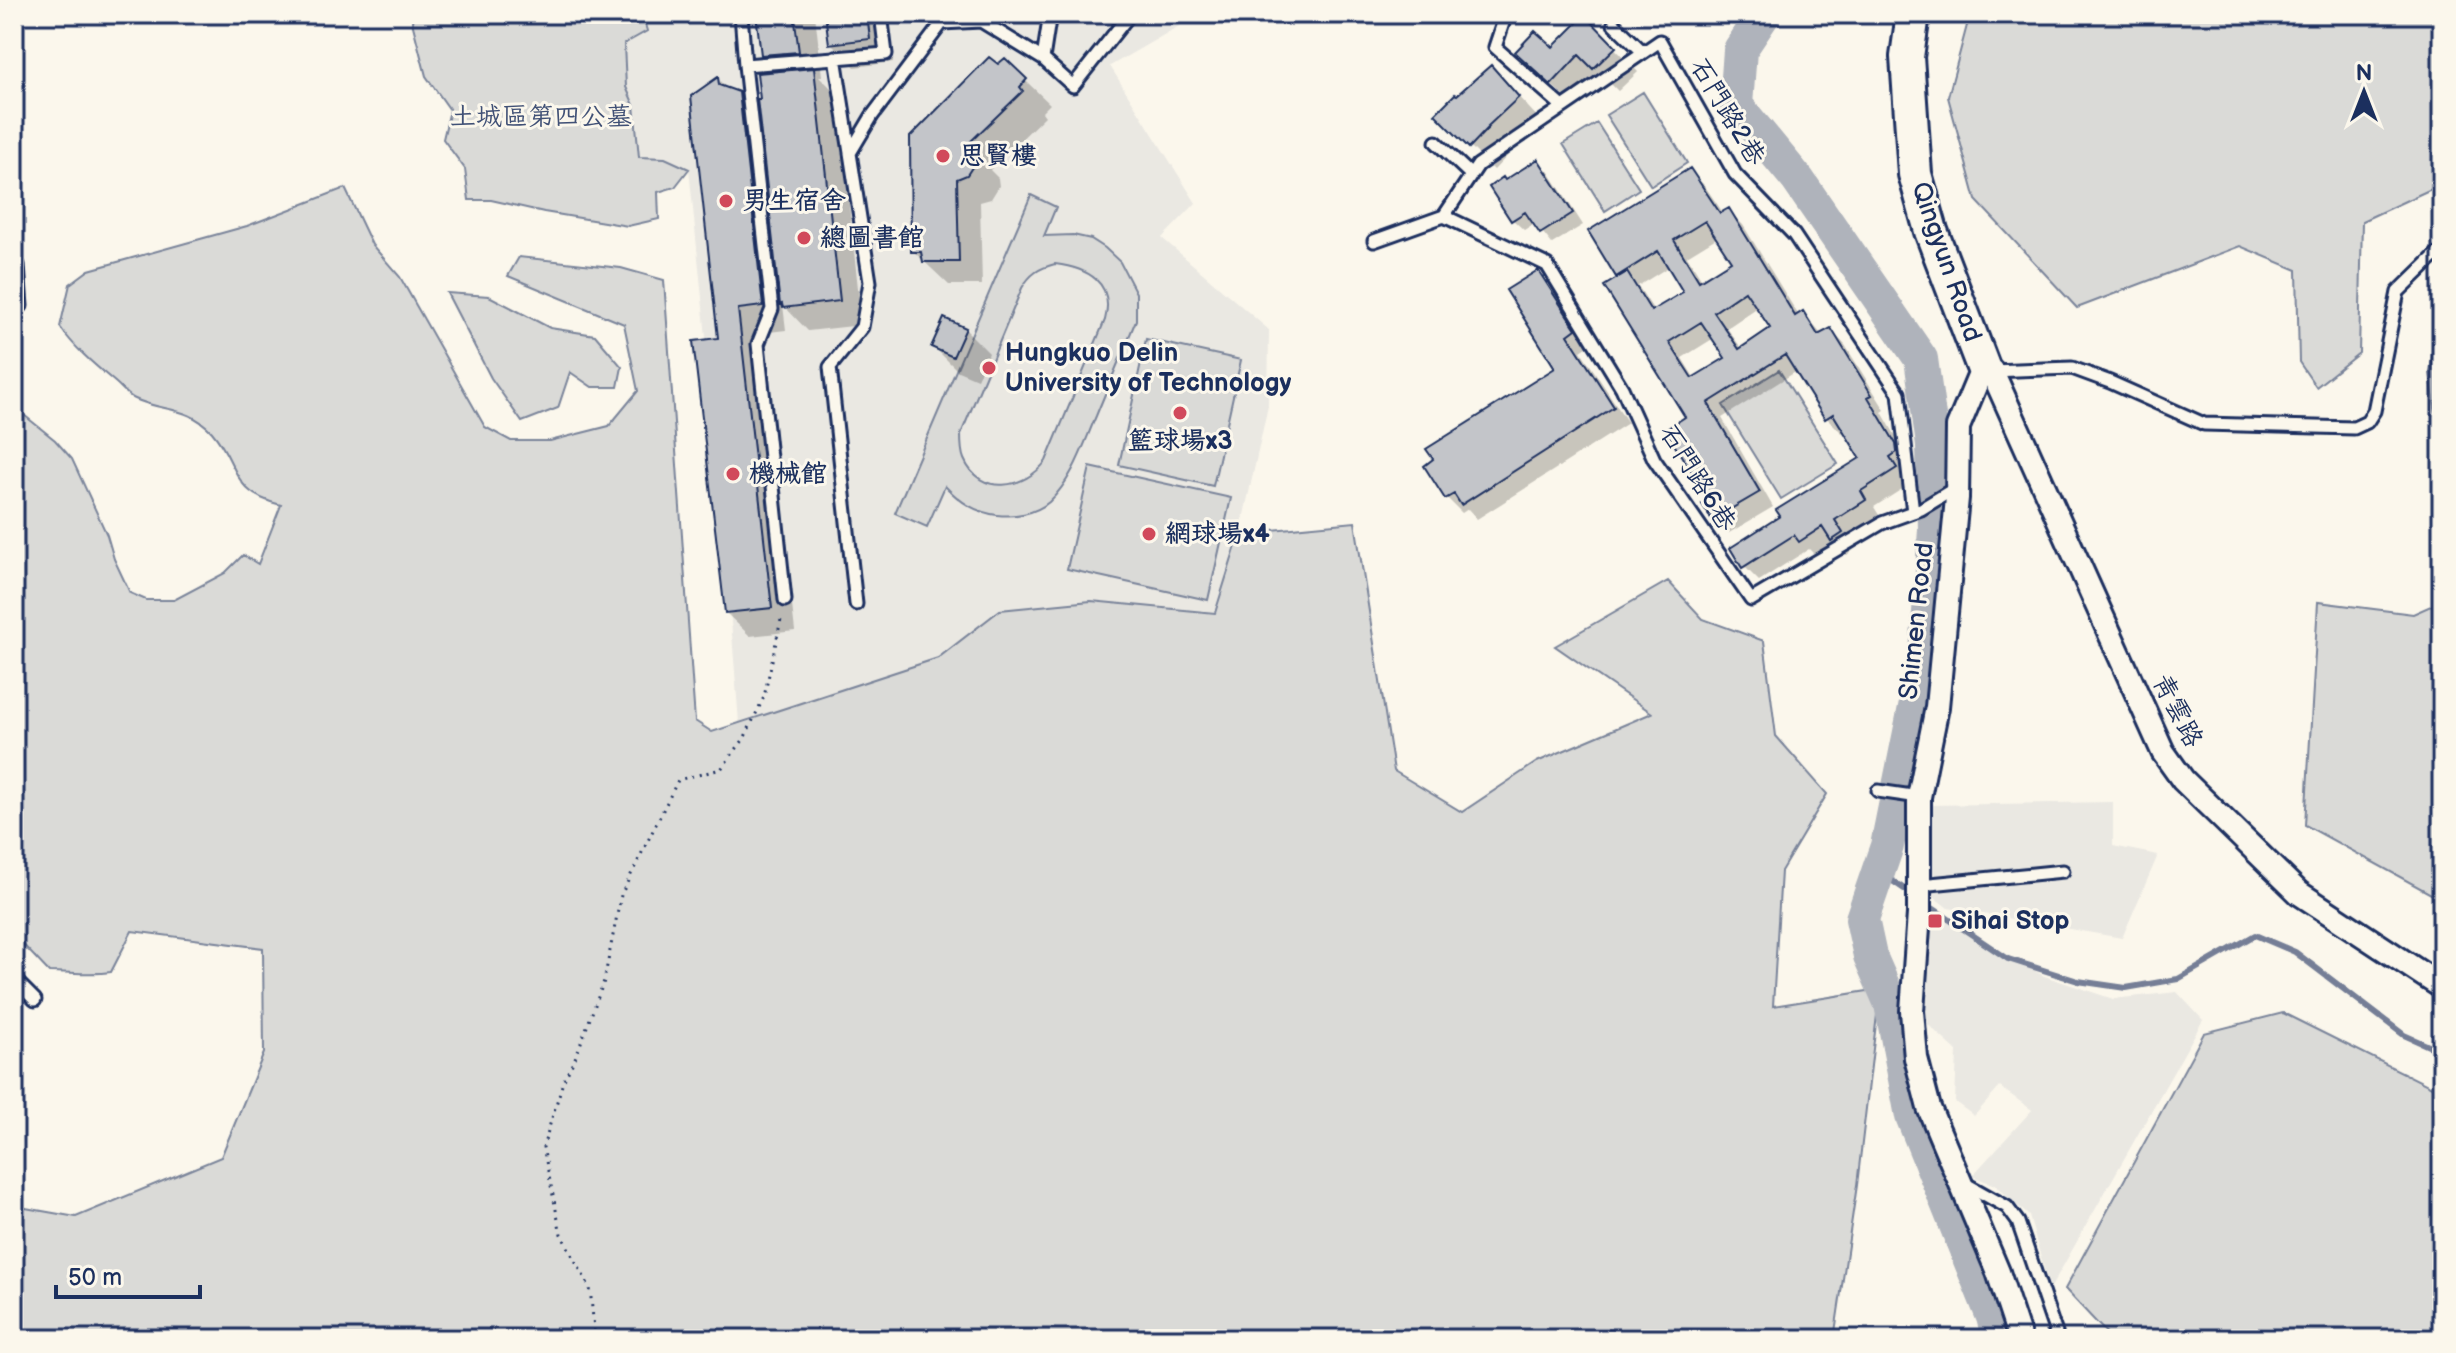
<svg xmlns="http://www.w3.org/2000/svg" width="2456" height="1353" viewBox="0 0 2456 1353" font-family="'Balsamiq Sans','LXGW WenKai TC',sans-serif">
<rect width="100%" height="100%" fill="#fbf7ec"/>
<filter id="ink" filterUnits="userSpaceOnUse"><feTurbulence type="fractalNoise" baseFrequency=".0125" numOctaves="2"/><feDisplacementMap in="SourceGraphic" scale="16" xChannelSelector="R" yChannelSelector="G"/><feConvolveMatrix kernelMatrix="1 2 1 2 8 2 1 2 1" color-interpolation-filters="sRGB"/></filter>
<g filter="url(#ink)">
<path fill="#eae8e2" d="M642 14H1200L1110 66 1196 203 1162 238 1269 330 1268 406 1240 533 1215 613 1091 601 1000 610 938 658 739 723 718 456 689 169 665 158H639L634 105 626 87 624 44 647 31Z
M2113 802V846L2158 855 2122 938 1948 908 1926 891 1928 805Z
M1925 908 2044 976 2113 999 2177 992 2203 1020 2050 1289 2029 1216 1995 1185 1972 1176 2032 1110 2000 1087 1974 1116 1955 1102 1957 1051 1922 1019Z"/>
<path fill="#dadad7" stroke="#7a849a" stroke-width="2" fill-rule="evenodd" d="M413 14H642L647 31 624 44 626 87 634 105 639 157 665 158 689 169 675 187 658 192 659 219 628 226 544 212 491 200H469L465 169 443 139 450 110 426 76 412 22Z
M1970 14H2442V184L2362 221 2359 353 2316 387 2299 362 2297 270 2240 246 2077 308 1976 200 1948 97Z
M1643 92 1687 163 1651 186 1606 115Z
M1597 123 1639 189 1605 211 1563 144Z
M345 188 372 245 400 277 485 427 511 441H550L609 426 638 391 624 324 508 276 519 257 621 268 664 280 695 721 712 732 938 658 1000 610 1091 601 1215 613 1240 533 1355 522 1394 771 1462 812 1537 762 1652 713 1555 646 1668 581 1703 619 1764 641 1776 736 1827 794 1781 871 1773 1006 1880 989 1857 1185 1834 1339H14V1206L76 1217 221 1157 264 1053 263 948 132 931 111 972C90 975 71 972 49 972L14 935V407L55 440 72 459 107 535 114 559 130 593 146 600H174L225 573 243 555 258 564 281 505C229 492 241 466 212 432 189 406 163 412 135 399 128 396 122 388 116 383 96 366 75 349 60 327L70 284 89 270 247 226Z
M1031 195 1056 207 1044 236 1073 235 1091 239 1105 248 1120 262 1136 293V320C1123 352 1109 384 1096 416 1083 446 1073 479 1049 502 1035 514 1014 517 997 515 975 512 960 502 945 486L927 527 895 513ZM1055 264C1087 268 1115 282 1105 320L1046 461C1025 489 980 497 964 459 961 452 961 443 961 434L1022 288C1030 274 1039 268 1055 264Z
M447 293 489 296 550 328 595 335 622 367 618 387H592L570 372 558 408 522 422 491 378Z
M1146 339 1241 360 1213 486 1119 465Z
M1779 370 1838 464 1781 499 1723 405Z
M1090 467 1231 498 1208 600 1067 569Z
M2442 601V900L2305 825 2318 602 2413 614Z
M2283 1013 2442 1092V1339H2112L2065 1289 2204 1033Z"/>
<path fill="#afb3bb" stroke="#747e96" stroke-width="2" d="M2442 340V424L2438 429 2430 373 2433 348Z"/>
<path fill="#0003" fill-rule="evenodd" d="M715 14H753L719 17Z
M759 14H815L822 76H819L837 94 862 325 808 331 783 305 786 330 761 333 795 631 750 636 726 613 718 79 729 91 738 94 761 117 782 73 763 54Z
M827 14H981L889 24 893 62 855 67 831 43Z
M1585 18 1638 72 1618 91 1604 77 1576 107 1542 76 1553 49Z
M1005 61 1050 104 1042 112 1045 116 990 170 998 178 999 186 991 199 980 202 982 285H949L913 251 998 66Z
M1514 92 1542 122 1510 151 1511 152 1494 170 1438 114Z
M1538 161 1549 172 1583 225 1552 244 1535 223 1524 230 1513 220 1505 182Z
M1689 170 1704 185 1724 214 1729 211 1743 225 1799 316 1803 313 1822 335 1831 330 1845 345 1885 410 1882 412 1910 461V484L1874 507 1879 515 1848 535 1856 548 1847 555 1835 543 1815 555 1809 549 1759 581 1744 566 1863 458 1845 430 1842 433 1827 418 1797 371 1722 418 1773 507 1729 533 1714 519 1712 501 1687 418 1617 275ZM1718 237 1733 262 1703 281 1687 256ZM1670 266 1686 292 1655 312 1638 286ZM1758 307 1773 328 1742 349 1727 328ZM1714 338 1727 358 1695 379 1682 358Z
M1538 273 1553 288 1590 345 1581 351 1628 423 1477 519 1468 509 1462 513 1447 498 1427 467 1558 369Z
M965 329 989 353 977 379 958 371 934 347Z"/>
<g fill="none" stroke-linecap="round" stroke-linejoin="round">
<path stroke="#747e96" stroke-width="6" d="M1878 871 1913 895
M1925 903 2008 959 2078 981 2126 988 2178 979 2255 935 2295 952 2404 1035 2442 1052"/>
<path stroke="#afb3bb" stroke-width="34" d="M1764 14 1740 50 1736 105 1798 180 1921 359 1933 445 1935 530 1926 653 1887 846 1862 919 1870 956 1891 1004 1912 1116 1993 1317 1999 1339"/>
</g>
<path fill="#c3c5c9" stroke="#1b2f5e" stroke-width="2" fill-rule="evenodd" d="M756 14H794L799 52 761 55Z
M825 14H867L870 39 829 44Z
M1585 15 1616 47 1593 69 1579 55 1551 85 1515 52 1535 31 1553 47Z
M989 57 998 64 1005 58 1027 79 1020 87 1023 91 967 145 975 152 976 161 967 175 957 179 959 262H923L921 252H911L910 137Z
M1491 65 1519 97 1488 126 1489 127 1469 148 1435 114 1455 94 1457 95Z
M814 68 840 301 783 308 782 304 780 305 757 99H760L757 73Z
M718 77 719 85 739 92 763 306 738 309 772 608 725 613 693 341 718 338 691 96Z
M1538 159 1573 213 1540 234 1525 212 1511 221 1489 187 1503 177 1505 180Z
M1690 168 1720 213 1729 208 1795 316 1803 311 1818 335 1831 328 1872 395 1868 397 1896 444 1897 452 1890 457 1897 468 1861 491 1866 500 1835 520 1843 533 1831 541 1822 527 1799 542 1794 535 1742 568 1730 548 1780 516 1776 510 1860 458 1833 414 1825 419 1785 355 1708 403 1760 492 1712 520 1702 504 1709 500 1665 430 1685 417 1604 286 1627 272 1651 311 1683 292 1658 251 1616 277 1588 231ZM1705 221 1731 261 1699 281 1674 240ZM1745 291 1770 328 1739 349 1714 312ZM1701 322 1725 358 1692 378 1669 342Z
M1538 270 1576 329 1568 335 1614 407 1461 505 1454 494 1445 499 1424 466 1433 459 1426 449 1555 368 1506 290Z
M944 318 966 328 953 357 931 347Z"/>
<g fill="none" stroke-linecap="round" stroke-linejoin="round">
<g stroke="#1b2f5e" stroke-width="17">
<path id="lane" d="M741 14 745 65 886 54 881 14
M1506 14 1495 47 1563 107
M1614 24 1643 52
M835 57 850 152
M1043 59 1049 20 1054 14
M745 65 772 309 758 344 785 600
M1436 142 1471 175
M1444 216 1547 265 1622 388 1654 459 1751 600 1882 523 1921 509 1957 487
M1374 241 1444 216 1478 165 1660 41 1735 174 1794 235 1899 393 1913 512
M14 260 18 265 21 306
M1992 371 2072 368 2110 382 2204 424 2354 428 2367 422 2374 411 2398 292 2438 253H2442
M856 604 830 367 862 327 870 282 850 153 872 116 942 23 981 21 1043 59 1073 86 1130 14
M1878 791 1919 797
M1920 885 2063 871
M14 979 35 1000
M1964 1183 2007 1207 2018 1222 2058 1339"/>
</g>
<g stroke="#1b2f5e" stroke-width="28">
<path id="street" d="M2020 1339 1998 1272 1929 1108 1916 1058 1912 1011 1919 914V797L1937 707 1957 498 1958 427 1983 367 1992 371 2163 752 2183 780 2299 893 2442 987"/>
</g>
<g stroke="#1b2f5e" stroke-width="38">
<path id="secondary" d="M1913 14 1907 57 1915 174 1931 231 1983 367"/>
</g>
<path stroke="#1b2f5e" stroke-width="3" stroke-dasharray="2 6" stroke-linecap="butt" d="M595 1339 590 1288 561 1234 543 1147 563 1082 576 1056 604 981 621 895 678 780 721 769 744 739 764 697 782 615"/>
<use href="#lane" stroke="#fbf7ec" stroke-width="11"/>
<use href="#street" stroke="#fbf7ec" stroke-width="22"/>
<use href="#secondary" stroke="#fbf7ec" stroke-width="32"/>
</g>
</g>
<g fill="#d1495b" stroke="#fbf7ec" stroke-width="3">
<circle cx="943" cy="156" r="8"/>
<circle cx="726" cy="201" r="8"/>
<circle cx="804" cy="238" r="8"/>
<circle cx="989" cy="368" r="8"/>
<circle cx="1180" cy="413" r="8"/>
<circle cx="733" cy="474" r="8"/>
<circle cx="1149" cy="534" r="8"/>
<rect x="1927" y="913" width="16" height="16" rx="4"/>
</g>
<g text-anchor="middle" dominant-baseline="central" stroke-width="6" stroke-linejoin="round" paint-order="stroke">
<g font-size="26" fill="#1b2f5e" stroke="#fbf7ec">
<text transform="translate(1727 112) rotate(59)">石門路2巷</text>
<text transform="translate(1946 262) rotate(71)">Qingyun Road</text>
<text transform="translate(1697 478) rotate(58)">石門路6巷</text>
<text transform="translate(1917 621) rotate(-84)">Shimen Road</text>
<text transform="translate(2177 711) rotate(63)">青雲路</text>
</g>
<g font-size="26" fill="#415176" stroke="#fbf7ec">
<text x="541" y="117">土城區第四公墓</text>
</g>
<g font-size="26" font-weight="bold" fill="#1b2f5e" stroke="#fbf7ec" text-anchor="start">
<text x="959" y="156">思賢樓</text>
<text x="742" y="201">男生宿舍</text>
<text x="820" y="238">總圖書館</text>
<text x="1005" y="353">Hungkuo Delin<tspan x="1005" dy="30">University of Technology</tspan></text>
<text x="1180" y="441" text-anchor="middle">籃球場x3</text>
<text x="749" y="474">機械館</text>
<text x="1165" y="534">網球場x4</text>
<text x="1951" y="921">Sihai Stop</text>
</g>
</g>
<rect width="2456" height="1353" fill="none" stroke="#fbf7ec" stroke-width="48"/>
<rect x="24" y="24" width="2408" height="1305" fill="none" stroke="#1b2f5e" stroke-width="3" filter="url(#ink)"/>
<g transform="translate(2364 92)" stroke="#fbf7ec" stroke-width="6" paint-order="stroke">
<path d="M0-6L14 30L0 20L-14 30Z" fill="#1b2f5e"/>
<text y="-12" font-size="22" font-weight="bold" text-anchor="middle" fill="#1b2f5e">N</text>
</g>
<path d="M56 1285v12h144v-12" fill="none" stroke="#1b2f5e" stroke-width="4"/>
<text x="68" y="1285" font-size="24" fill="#1b2f5e" stroke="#fbf7ec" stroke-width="6" paint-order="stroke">50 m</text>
</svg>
